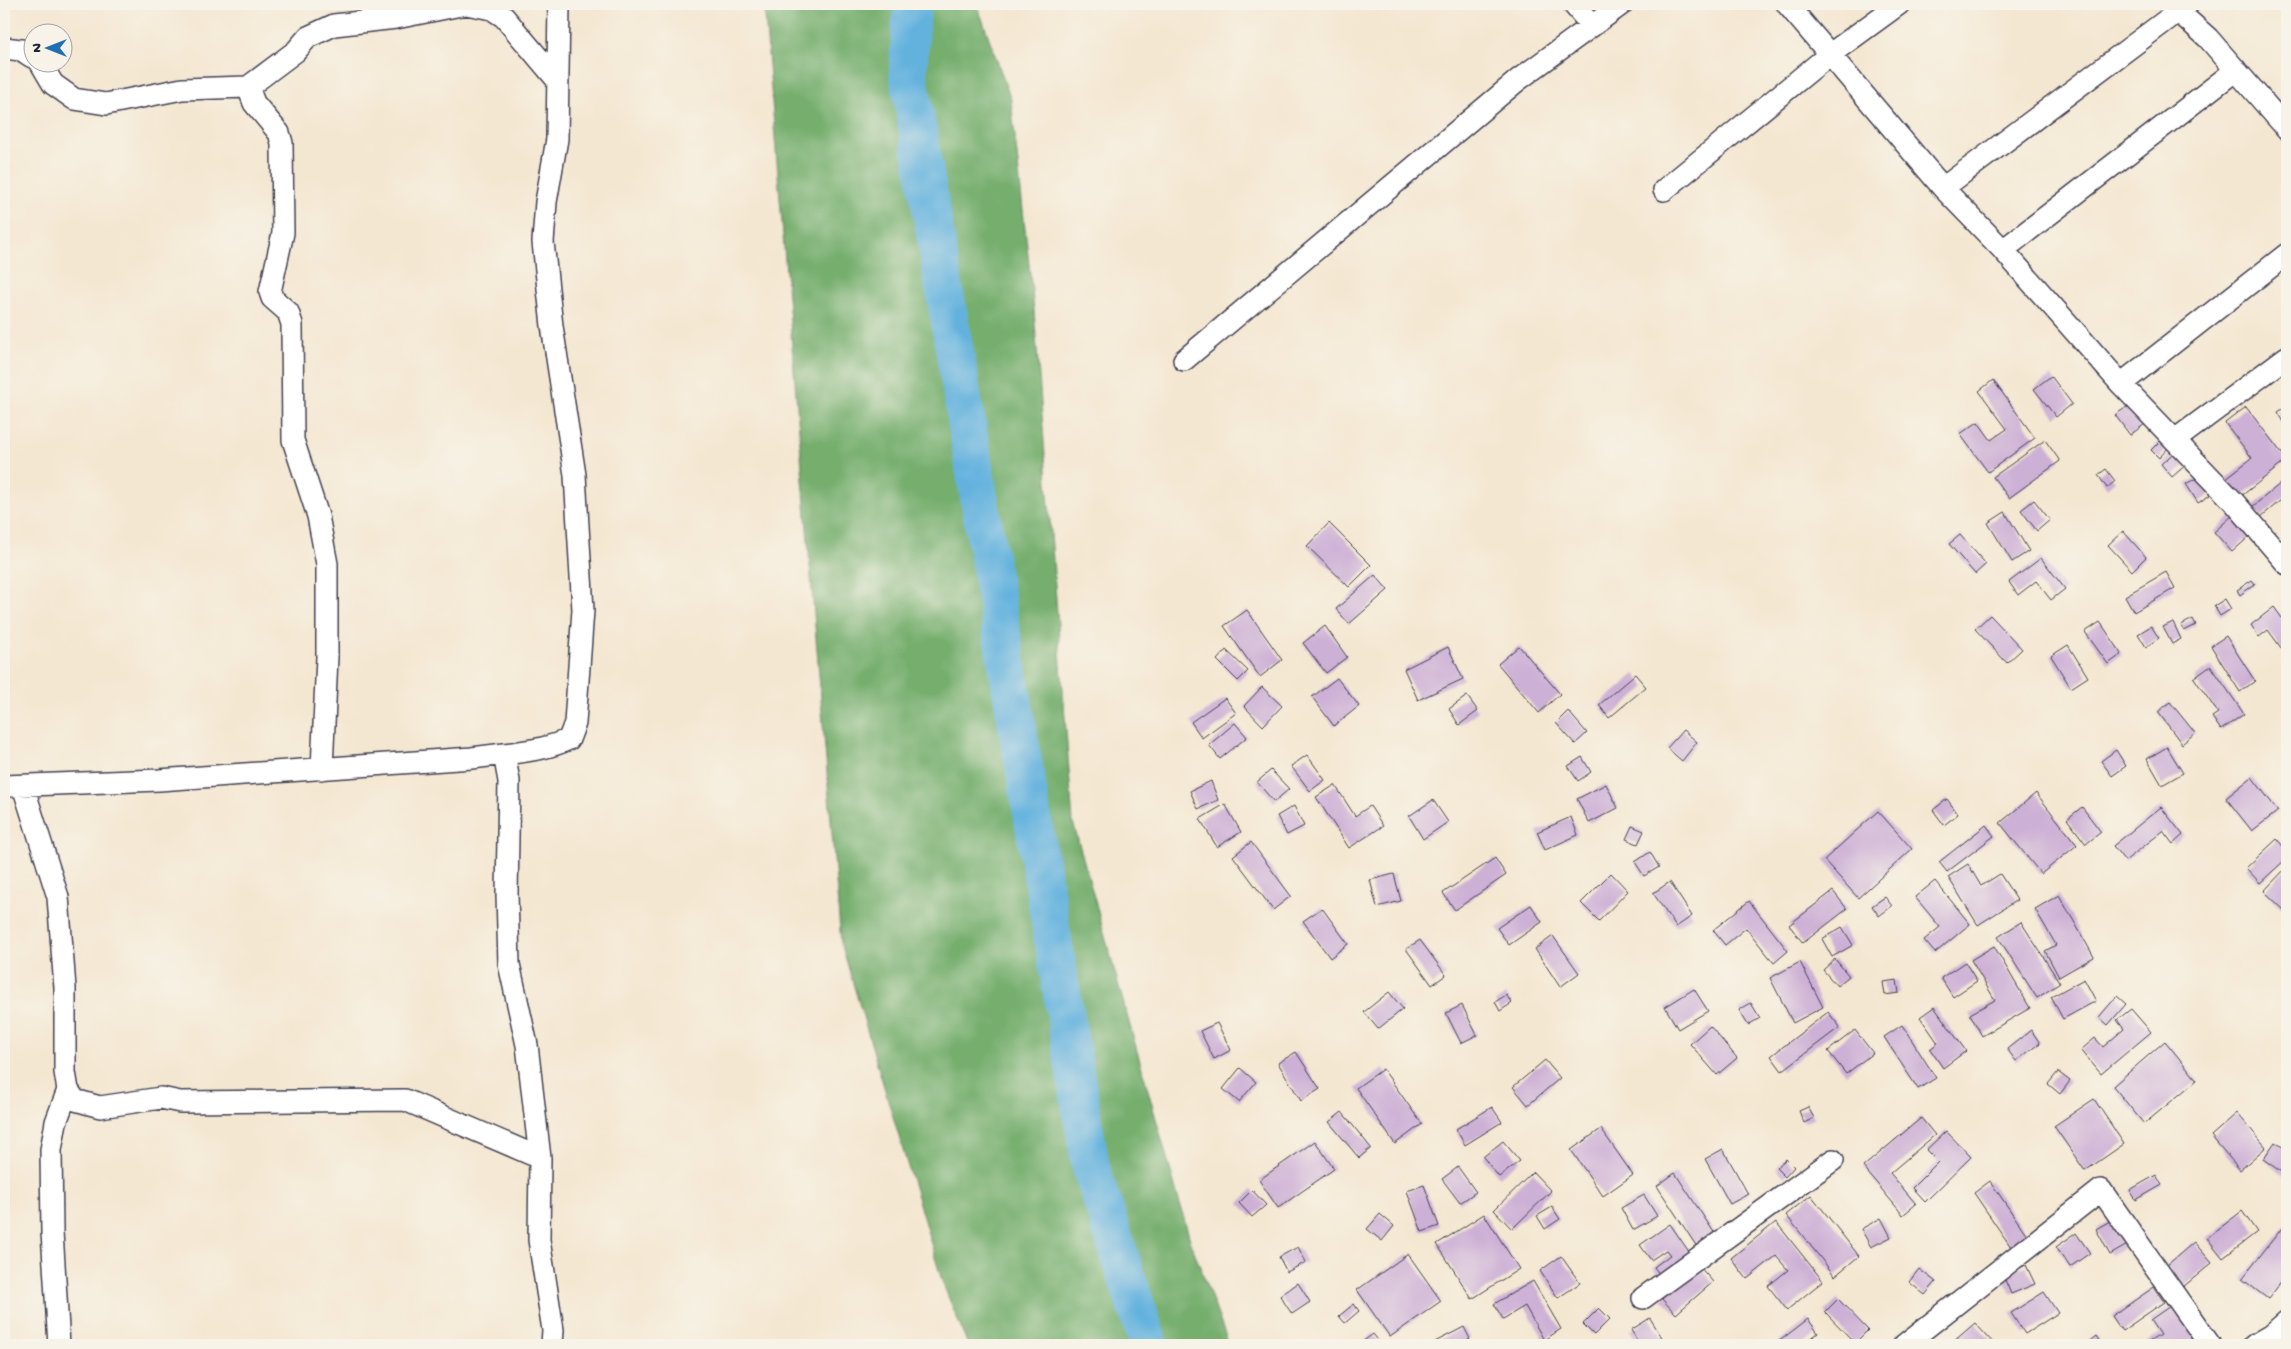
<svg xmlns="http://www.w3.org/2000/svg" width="2291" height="1349" viewBox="0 0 2291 1349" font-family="'Gochi Hand',sans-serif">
<rect width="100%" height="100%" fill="#f7f3e8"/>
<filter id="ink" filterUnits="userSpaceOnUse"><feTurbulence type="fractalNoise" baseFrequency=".02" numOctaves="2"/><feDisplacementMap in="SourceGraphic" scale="10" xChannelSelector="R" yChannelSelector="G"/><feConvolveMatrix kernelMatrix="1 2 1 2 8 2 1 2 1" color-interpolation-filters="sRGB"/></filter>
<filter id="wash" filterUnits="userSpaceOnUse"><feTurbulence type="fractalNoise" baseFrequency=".0096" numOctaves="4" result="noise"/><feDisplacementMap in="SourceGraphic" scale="20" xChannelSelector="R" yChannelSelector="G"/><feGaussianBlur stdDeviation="1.12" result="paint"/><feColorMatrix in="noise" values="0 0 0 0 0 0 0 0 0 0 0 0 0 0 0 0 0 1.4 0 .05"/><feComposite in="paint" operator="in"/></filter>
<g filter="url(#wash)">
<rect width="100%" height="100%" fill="#f4e7d1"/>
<path fill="#74ae6d" stroke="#4b6854" d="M764 4H977L1011 100 1034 310 1073 822 1190 1240 1229 1345H968L943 1284 841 943Z"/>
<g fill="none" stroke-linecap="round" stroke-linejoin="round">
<path stroke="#64b2de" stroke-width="38" d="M912 4 908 72 1091 1168 1149 1345"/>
</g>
<g id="blocks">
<path fill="#cdb0d6" d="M2051 376 2072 404 2056 417 2034 389Z
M1993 380 2035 438 1988 472 1960 434 1978 422 1991 440 2007 429 1979 391Z
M2131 404 2145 424 2130 435 2115 415Z
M2246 407 2287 460 2240 497 2225 479 2252 458 2225 423Z
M2286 407 2287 409V427L2278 412Z
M2045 440 2060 461 2009 498 1993 477Z
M2161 440 2169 447 2159 458 2151 450Z
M2177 450 2188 463 2172 477 2161 464Z
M2106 469 2115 481 2107 488 2098 475Z
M2198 477 2210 495 2198 503 2186 484Z
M2287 478V495L2261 517 2252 507Z
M2034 500 2050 520 2037 531 2021 510Z
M2005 512 2029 551 2012 562 1988 523Z
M2233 515 2251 535 2232 552 2214 532Z
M1329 523 1371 565 1349 587 1307 546Z
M2123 531 2146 557 2132 571 2108 545Z
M1960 535 1986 564 1975 574 1949 544Z
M2041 558 2065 589 2051 600 2036 581 2018 595 2009 582Z
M2166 572 2175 588 2134 612 2125 596Z
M1375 575 1388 590 1349 624 1336 609Z
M2252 580 2255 584 2240 595 2237 590Z
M2225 599 2231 609 2220 616 2214 606Z
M2274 607 2287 625V656L2268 630 2259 637 2251 625Z
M1247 610 1282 660 1260 677 1224 626Z
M1990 615 2022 649 2007 663 1975 629Z
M2193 619 2196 625 2184 631 2181 625Z
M2100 622 2122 654 2108 664 2085 632Z
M2173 622 2181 639 2172 644 2163 627Z
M1325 626 1347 657 1326 673 1303 643Z
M2151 626 2159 638 2146 647 2138 634Z
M2226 636 2255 681 2240 692 2211 646Z
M2068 645 2088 677 2071 688 2051 656Z
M1519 646 1560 694 1539 713 1498 664Z
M1448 647 1463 679 1418 700 1404 669Z
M1226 650 1248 671 1238 681 1217 660Z
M2211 666 2244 714 2221 730 2212 717 2218 713 2194 678Z
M1635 674 1646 687 1609 718 1599 705Z
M1337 678 1359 706 1334 726 1312 697Z
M1262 687 1282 706 1263 726 1244 706Z
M1467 696 1478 711 1459 725 1449 709Z
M1225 698 1236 713 1202 738 1191 722Z
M2170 702 2195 733 2182 744 2158 712Z
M1568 711 1587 733 1575 744 1556 723Z
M1235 723 1247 737 1220 759 1209 745Z
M1683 730 1697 742 1682 761 1667 748Z
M2167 747 2183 773 2162 785 2147 759Z
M2116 750 2126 766 2112 776 2101 761Z
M1307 755 1325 780 1310 791 1291 766Z
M1582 757 1591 772 1578 781 1568 766Z
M1271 770 1289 789 1274 802 1257 782Z
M2252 777 2278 811 2252 831 2226 798Z
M1211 781 1218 800 1198 809 1190 791Z
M1606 784 1618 808 1589 823 1577 799Z
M1335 785 1355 816 1370 806 1383 826 1349 848 1316 797Z
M2036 793 2077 845 2041 874 2000 823Z
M1947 799 1958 814 1944 825 1933 810Z
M1433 800 1448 822 1423 839 1409 816Z
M1225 804 1241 832 1217 847 1200 819Z
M1294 806 1304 826 1287 835 1277 816Z
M2082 807 2101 832 2086 844 2067 819Z
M2161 807 2183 835 2173 844 2163 831 2125 861 2113 846Z
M1878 811 1912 849 1858 898 1824 860Z
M1571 817 1578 835 1545 850 1537 832Z
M1986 825 1994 836 1947 872 1939 862Z
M1632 826 1644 831 1638 844 1626 839Z
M2277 839 2287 851V858L2260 883 2246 868Z
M1251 842 1291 896 1273 910 1233 856Z
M1650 852 1659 867 1644 876 1635 862Z
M1495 858 1506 875 1455 910 1443 893Z
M1968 864 1981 886 2000 874 2017 900 1978 925 1948 877Z
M2287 867V908L2285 911 2264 891Z
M1611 873 1628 891 1599 921 1581 903Z
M1394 874 1401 901 1377 907 1370 880Z
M1935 881 1970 924 1935 953 1924 940 1940 927 1915 897Z
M1670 882 1692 916 1676 927 1653 893Z
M1833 891 1847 909 1803 943 1789 925Z
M2059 895 2094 957 2059 977 2045 951 2056 945 2035 909Z
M1885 897 1892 906 1879 916 1872 906Z
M1749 901 1788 951 1774 963 1746 928 1725 945 1713 930Z
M1531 905 1542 922 1509 945 1497 928Z
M1322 908 1348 944 1330 958 1303 921Z
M2021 922 2060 983 2037 998 1998 937Z
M1842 927 1853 945 1832 957 1822 939Z
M1553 936 1579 973 1560 987 1535 949Z
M1420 940 1446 975 1432 985 1406 949Z
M1994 946 2030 1008 1982 1036 1970 1014 1995 1000 1971 960Z
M1835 959 1849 976 1837 986 1823 970Z
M1800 962 1823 1007 1793 1023 1770 978Z
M1965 962 1977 981 1953 997 1941 978Z
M2084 979 2096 1001 2063 1019 2051 997Z
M1897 980 1899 993 1885 995 1883 982Z
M1694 989 1708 1011 1678 1029 1665 1007Z
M1389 992 1403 1009 1378 1029 1364 1012Z
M1506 995 1512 1003 1500 1011 1495 1002Z
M2117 996 2126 1004 2108 1025 2099 1017Z
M1751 1003 1760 1018 1748 1025 1739 1010Z
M1462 1005 1477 1035 1461 1043 1446 1013Z
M1934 1007 1966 1051 1943 1068 1930 1049 1938 1043 1920 1017Z
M2131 1009 2151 1032 2101 1074 2081 1050 2095 1038 2103 1047 2124 1029 2117 1020Z
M1828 1012 1840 1027 1782 1071 1771 1056Z
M1217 1023 1231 1050 1214 1059 1200 1031Z
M1902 1025 1936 1078 1918 1089 1884 1037Z
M1710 1026 1737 1058 1717 1075 1690 1044Z
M1855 1030 1873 1053 1846 1074 1828 1051Z
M2031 1030 2040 1043 2016 1061 2007 1049Z
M2165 1041 2197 1080 2144 1124 2113 1086Z
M1296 1052 1320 1089 1301 1101 1278 1063Z
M1545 1060 1560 1078 1528 1105 1513 1087Z
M1240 1068 1256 1082 1239 1102 1223 1089Z
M1383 1069 1422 1124 1395 1144 1356 1088Z
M2058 1072 2070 1081 2060 1094 2048 1084Z
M2094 1099 2124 1144 2085 1171 2054 1126Z
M1492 1107 1502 1122 1465 1145 1456 1129Z
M1808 1107 1814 1118 1804 1123 1799 1111Z
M1342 1112 1371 1148 1359 1158 1329 1122Z
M2237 1113 2266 1147 2240 1170 2211 1136Z
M1921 1118 1935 1135 1890 1173 1916 1204 1903 1215 1863 1167Z
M1601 1129 1633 1175 1603 1196 1571 1150Z
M1946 1131 1971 1157 1925 1202 1912 1188 1938 1162 1926 1150Z
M1315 1141 1334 1169 1278 1208 1259 1180Z
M1503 1141 1520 1161 1499 1177 1483 1157Z
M2275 1142 2287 1150V1176L2263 1159Z
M1723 1149 1748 1194 1730 1204 1705 1159Z
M1786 1159 1794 1167 1785 1177 1776 1168Z
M1458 1167 1476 1192 1460 1203 1442 1179Z
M1533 1172 1551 1191 1512 1229 1494 1210Z
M1675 1173 1719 1240 1701 1253 1657 1186Z
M2156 1175 2162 1185 2136 1200 2130 1190Z
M1990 1181 2029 1238 2013 1250 1974 1193Z
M1424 1185 1439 1226 1422 1232 1407 1191Z
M1252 1190 1266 1205 1252 1217 1239 1203Z
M1644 1195 1657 1216 1633 1230 1621 1208Z
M1811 1195 1859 1256 1835 1276 1786 1215Z
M1552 1207 1560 1219 1545 1229 1537 1216Z
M2242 1211 2257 1232 2223 1258 2207 1238Z
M1380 1214 1394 1226 1382 1241 1367 1229Z
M1484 1214 1519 1269 1472 1299 1437 1244Z
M1881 1218 1891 1237 1871 1247 1861 1229Z
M2115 1218 2129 1244 2110 1255 2096 1229Z
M1776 1222 1823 1281 1787 1310 1768 1286 1788 1270 1776 1256 1747 1279 1731 1258Z
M1670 1224 1694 1259 1664 1280 1654 1267 1670 1255 1666 1250 1651 1260 1640 1245Z
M2285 1224 2287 1225V1275L2268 1299 2242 1279Z
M2076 1233 2090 1253 2070 1267 2056 1247Z
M2194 1242 2212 1263 2183 1287 2166 1266Z
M1298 1247 1306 1262 1287 1272 1279 1257Z
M1408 1254 1441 1301 1390 1337 1357 1290Z
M1561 1256 1580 1283 1558 1298 1540 1271Z
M2026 1265 2035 1284 2011 1294 2003 1275Z
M1699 1266 1713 1282 1676 1314 1662 1299Z
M1919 1269 1936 1282 1925 1295 1909 1282Z
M1533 1281 1561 1329 1544 1340 1525 1306 1503 1319 1494 1304Z
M1298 1283 1310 1302 1292 1314 1280 1296Z
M2154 1287 2164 1302 2122 1331 2112 1316Z
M2044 1292 2058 1313 2025 1334 2011 1313Z
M1838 1299 1868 1330 1855 1343 1825 1312Z
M2176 1302 2198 1334 2182 1345H2144L2160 1335 2150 1320Z
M1354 1304 1359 1311 1345 1323 1339 1316Z
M1599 1308 1610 1319 1594 1335 1583 1324Z
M1650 1318 1666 1344 1664 1345H1640L1631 1330Z
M1808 1319 1818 1333 1802 1345H1781L1778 1342Z
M1975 1323 1995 1345H1957L1954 1341Z
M1464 1327 1470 1339 1459 1345H1429Z
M1373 1334 1382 1345H1358Z
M2096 1336 2102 1345H2084Z"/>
</g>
</g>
<g filter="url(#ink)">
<use href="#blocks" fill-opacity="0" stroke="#424052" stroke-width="1"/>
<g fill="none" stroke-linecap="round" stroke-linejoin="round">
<g stroke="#424052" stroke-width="24">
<path id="minor" d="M1573 4 1592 26
M1787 4 1943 188 2003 250 2121 384 2234 502 2287 564
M2170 4 2208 38 2287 129
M4 48 21 50 32 57
M40 62 53 84 74 99 106 104 182 89 248 87 296 51 308 37 334 25 396 18 466 4 492 9 504 17 558 81
M248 87 254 103 279 133 282 143 283 233 270 292 272 298 288 312 292 324 293 440 318 516 327 564V657L322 769
M1943 188 2188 4
M1664 190 1829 55 1899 4
M2003 250 2236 70
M1184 360 1518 80 1622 4
M2121 384 2287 254
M2175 440 2287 357
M504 754C526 751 548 749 569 739L575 723 583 610 575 475 552 326 543 242 546 202 557 139 559 4
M4 786 159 780 472 758 504 754 509 781 507 894 509 964 527 1045 540 1158 539 1240 553 1330 552 1345
M23 786 58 897 65 988V1072L68 1090 75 1100 100 1107 161 1098 180 1102 405 1100 540 1158
M1643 1298 1833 1160
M59 1345 52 1232 51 1150 56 1122 68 1090
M1904 1345 2101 1190 2210 1345
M2254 1345 2271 1335 2287 1321"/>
</g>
<use href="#minor" stroke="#fff" stroke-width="21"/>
</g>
</g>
<rect width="2291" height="1349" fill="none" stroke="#f7f3e8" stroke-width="20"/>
<g transform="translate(48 48) rotate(270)"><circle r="24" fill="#f7f3e8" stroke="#a29fa3"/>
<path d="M0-4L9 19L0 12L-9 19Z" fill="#1f6fb2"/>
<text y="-8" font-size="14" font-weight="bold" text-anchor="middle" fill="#22223b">N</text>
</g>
</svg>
